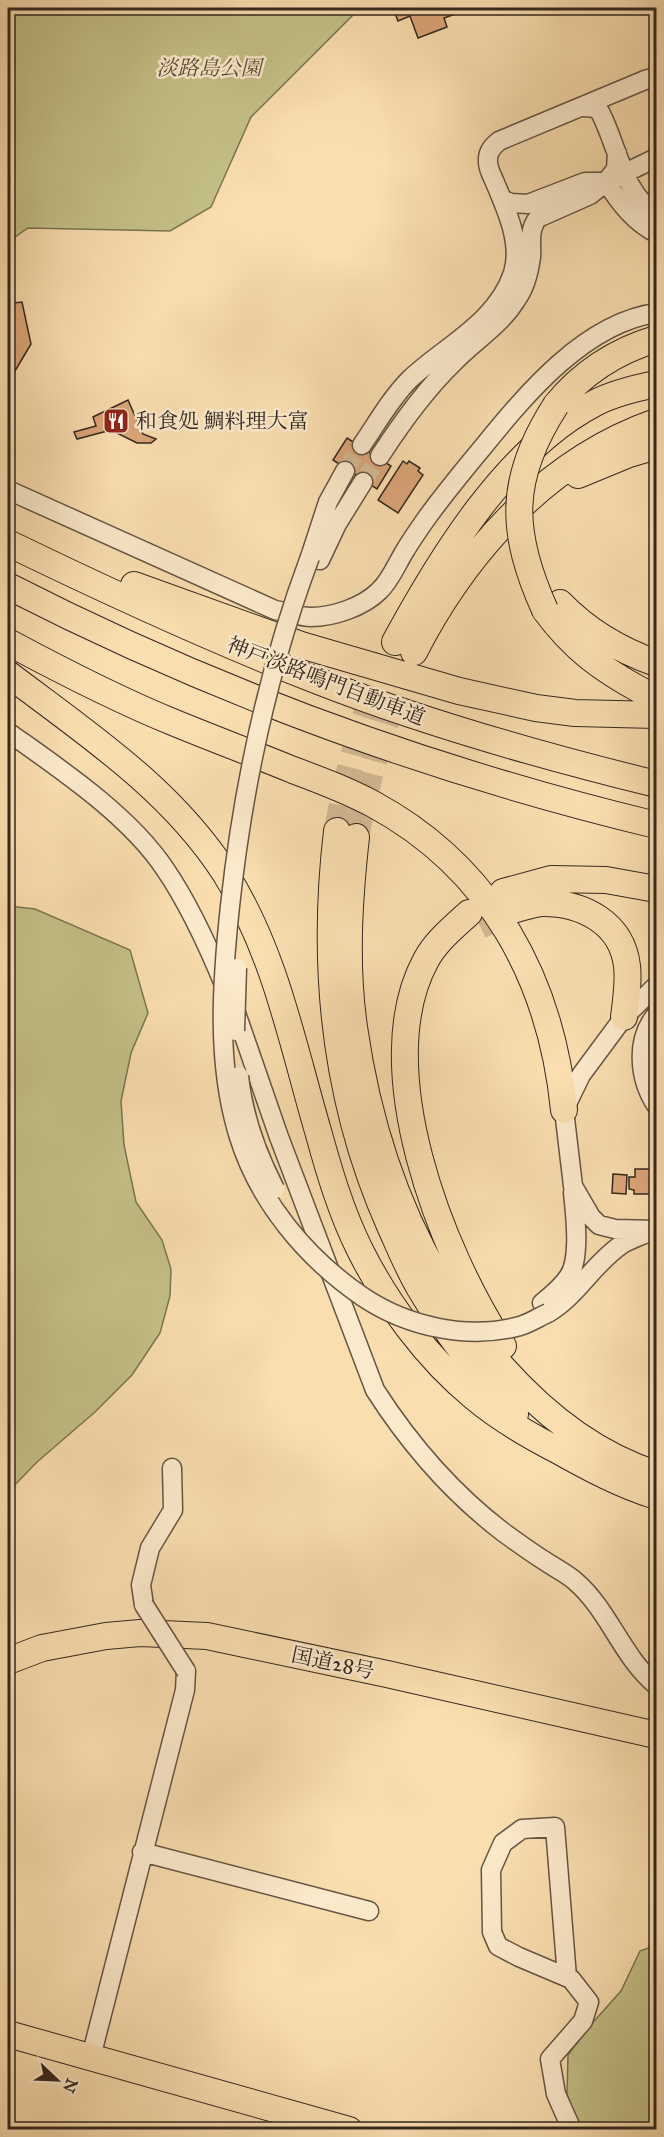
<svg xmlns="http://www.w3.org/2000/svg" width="664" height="2137" viewBox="0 0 664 2137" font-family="'IM FELL Great Primer','Noto Serif JP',serif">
<rect width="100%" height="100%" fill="#fadeb0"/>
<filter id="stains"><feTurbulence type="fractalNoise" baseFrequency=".00333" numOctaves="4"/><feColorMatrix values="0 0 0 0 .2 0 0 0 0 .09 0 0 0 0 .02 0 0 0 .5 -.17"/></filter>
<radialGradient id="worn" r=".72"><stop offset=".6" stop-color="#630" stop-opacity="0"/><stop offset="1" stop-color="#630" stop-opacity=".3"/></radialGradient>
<path fill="#c4c087" stroke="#7c7453" stroke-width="1.5" d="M8 8H360L251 117 211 207 170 231 28 228 8 242Z
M8 906 35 909 130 950 148 1013 131 1053 121 1101 124 1145 136 1202 162 1240 171 1269 170 1296 160 1333 132 1375 95 1412 37 1462 8 1492Z
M656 1945V2129H577L567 2094 568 2055 589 2027 621 1991 640 1951Z"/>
<path fill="#dba578" stroke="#33271f" stroke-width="1.5" d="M393 8H472L444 18 447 27 418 38 410 16 398 21Z
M8 283 14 303 22 302 31 344 12 376 8 374V346L10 341 8 340Z
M128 400 143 434 156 439 151 443H137L111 430 77 439 74 432 96 426 93 417Z
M347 438 391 466 377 489 333 460Z
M403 461 407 464 409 461 420 468 418 471 423 475 398 513 378 500Z
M635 1169H656V1194H634V1190L629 1189V1177H635Z
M613 1174 627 1175 626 1194 612 1193Z"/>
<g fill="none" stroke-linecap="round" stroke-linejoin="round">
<path stroke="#d2b993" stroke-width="18" stroke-dasharray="18 9" stroke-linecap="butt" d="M345 471 362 445
M363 482 380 456"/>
<path stroke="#d2b993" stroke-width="26" stroke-dasharray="26 13" stroke-linecap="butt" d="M337 831C349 761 365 707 395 642
M356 837C369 772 385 715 413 655
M480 926 516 909"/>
<g stroke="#655543" stroke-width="21">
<path id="minor" d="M584 107 595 108 600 112C618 146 622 192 656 214
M606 182C620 203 634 222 656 233
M502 199 511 203 528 204 585 182H606L616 169 617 153
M362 445C377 423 391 398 410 379 445 346 497 322 513 273 522 244 507 211 496 185 493 177 487 168 488 159 488 151 493 146 499 141L645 80 656 77
M380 456C402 422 425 390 454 362 474 341 501 325 516 300 525 288 529 272 531 257 532 243 528 230 538 218L590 195 606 182 656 158
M8 490 275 610C287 612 300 617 311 617 333 617 363 607 379 591 391 580 397 563 406 549 412 539 419 529 426 519 444 494 463 471 483 447 526 394 585 323 656 313
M310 557 328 502 345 471
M320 560 337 524 363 482
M8 732C60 769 129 815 165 869 189 904 209 948 225 987
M656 986 624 1017 581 1075 564 1110 573 1186 591 1217 599 1225 615 1229 656 1230
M236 1013 279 1137 375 1390C409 1443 452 1493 503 1532 518 1543 533 1554 548 1563 557 1569 567 1574 575 1581 609 1610 622 1657 656 1685
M656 1015C635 1040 639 1079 656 1105
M542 1303C552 1295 562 1287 569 1276 581 1257 575 1214 573 1192
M548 1313C577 1296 593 1264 621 1245 628 1240 638 1237 647 1233
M144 1605 141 1585 150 1548 173 1510 172 1468
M142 1852 369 1911
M567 1977 555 1827 522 1829 503 1843 491 1870 492 1932 498 1946 519 1957 571 1979 589 2002 583 2021 550 2059 556 2094 572 2130
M91 2057 185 1690 186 1671"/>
</g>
<g stroke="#33271f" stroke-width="28">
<path id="highway" d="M556 405C583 372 616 351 656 339
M578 475 629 454 656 446
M8 543C109 592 213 640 318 681 428 724 542 756 656 784
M134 585 301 645 459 691 536 708 575 713 656 715
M8 586C213 691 432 771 656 825
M560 603C588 632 619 650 656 663
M545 610C573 648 601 669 642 691
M8 642C62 671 118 700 175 723 214 739 254 754 293 770 320 780 347 790 373 804 491 868 551 979 564 1110
M395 642C441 557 507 449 595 403 614 393 636 388 656 384
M414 652C466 551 547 460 656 422
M8 674C86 733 171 789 225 873 275 952 292 1042 318 1131 329 1171 341 1212 360 1250 387 1304 427 1358 474 1397 499 1418 528 1435 557 1450 589 1468 621 1485 656 1496
M337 831C321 967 334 1100 390 1226 400 1248 409 1271 422 1292 448 1336 480 1376 515 1414
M356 837C349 900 345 964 354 1027 372 1154 417 1270 502 1367 544 1414 596 1455 656 1474
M503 892 551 879 606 880 656 889
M516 909C525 907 535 903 543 903 583 903 622 923 627 966 629 983 626 1000 624 1017
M469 913C454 927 436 941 426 960 368 1066 441 1252 503 1346
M8 1661 42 1648 106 1636 140 1633 207 1636 387 1674 656 1735
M8 2034 349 2130"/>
</g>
<use href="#minor" stroke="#fceacc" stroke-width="18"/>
<use href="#highway" stroke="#fadeb0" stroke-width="26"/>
<g stroke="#655543" stroke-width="21" stroke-linecap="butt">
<path id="minor-bridge" d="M310 557C268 669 243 786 230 906 222 981 216 1061 238 1134 258 1201 306 1258 363 1297 408 1327 468 1340 520 1326 530 1323 539 1317 548 1313
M235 1031 237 968
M239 1076C243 1116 257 1154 275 1189
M144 1605 186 1671"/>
</g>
<g stroke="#33271f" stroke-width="28" stroke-linecap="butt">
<path id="highway-bridge" d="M545 610C510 532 508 479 556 405"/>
</g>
<use href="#minor-bridge" stroke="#fceacc" stroke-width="18"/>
<use href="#highway-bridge" stroke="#fadeb0" stroke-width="26"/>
</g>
<defs>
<g id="restaurant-square" transform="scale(1.35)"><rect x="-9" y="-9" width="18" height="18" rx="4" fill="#8f2418" stroke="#fceacc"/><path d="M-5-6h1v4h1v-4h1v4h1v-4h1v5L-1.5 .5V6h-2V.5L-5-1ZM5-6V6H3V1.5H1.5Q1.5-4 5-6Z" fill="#fff"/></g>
</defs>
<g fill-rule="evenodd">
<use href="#restaurant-square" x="116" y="421"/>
</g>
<g text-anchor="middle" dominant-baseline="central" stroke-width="5" stroke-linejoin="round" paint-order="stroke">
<g font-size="21" font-style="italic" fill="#574d39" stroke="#fceacc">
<text x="209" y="68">淡路島公園</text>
</g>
<g font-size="21" fill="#33271f" stroke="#fceacc" text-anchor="start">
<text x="136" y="421">和食処 鯛料理大富</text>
</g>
<g font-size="21" fill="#33271f" stroke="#fceacc">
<text transform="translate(326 681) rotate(21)">神戸淡路鳴門自動車道</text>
<text transform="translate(333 1663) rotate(12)">国道28号</text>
</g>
</g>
<rect width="664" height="2137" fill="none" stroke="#fadeb0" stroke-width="30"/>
<rect x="9" y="9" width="646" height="2119" fill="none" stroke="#33271f" stroke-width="3"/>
<rect x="15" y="15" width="634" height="2107" fill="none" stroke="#33271f" stroke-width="1.5"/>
<g transform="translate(57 2080) rotate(113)" stroke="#fceacc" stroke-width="4.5" paint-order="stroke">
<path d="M0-4.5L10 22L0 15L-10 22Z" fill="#33271f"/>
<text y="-9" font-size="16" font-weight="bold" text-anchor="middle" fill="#33271f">N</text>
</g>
<rect width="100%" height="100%" filter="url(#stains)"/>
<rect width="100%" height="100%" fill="url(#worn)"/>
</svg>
